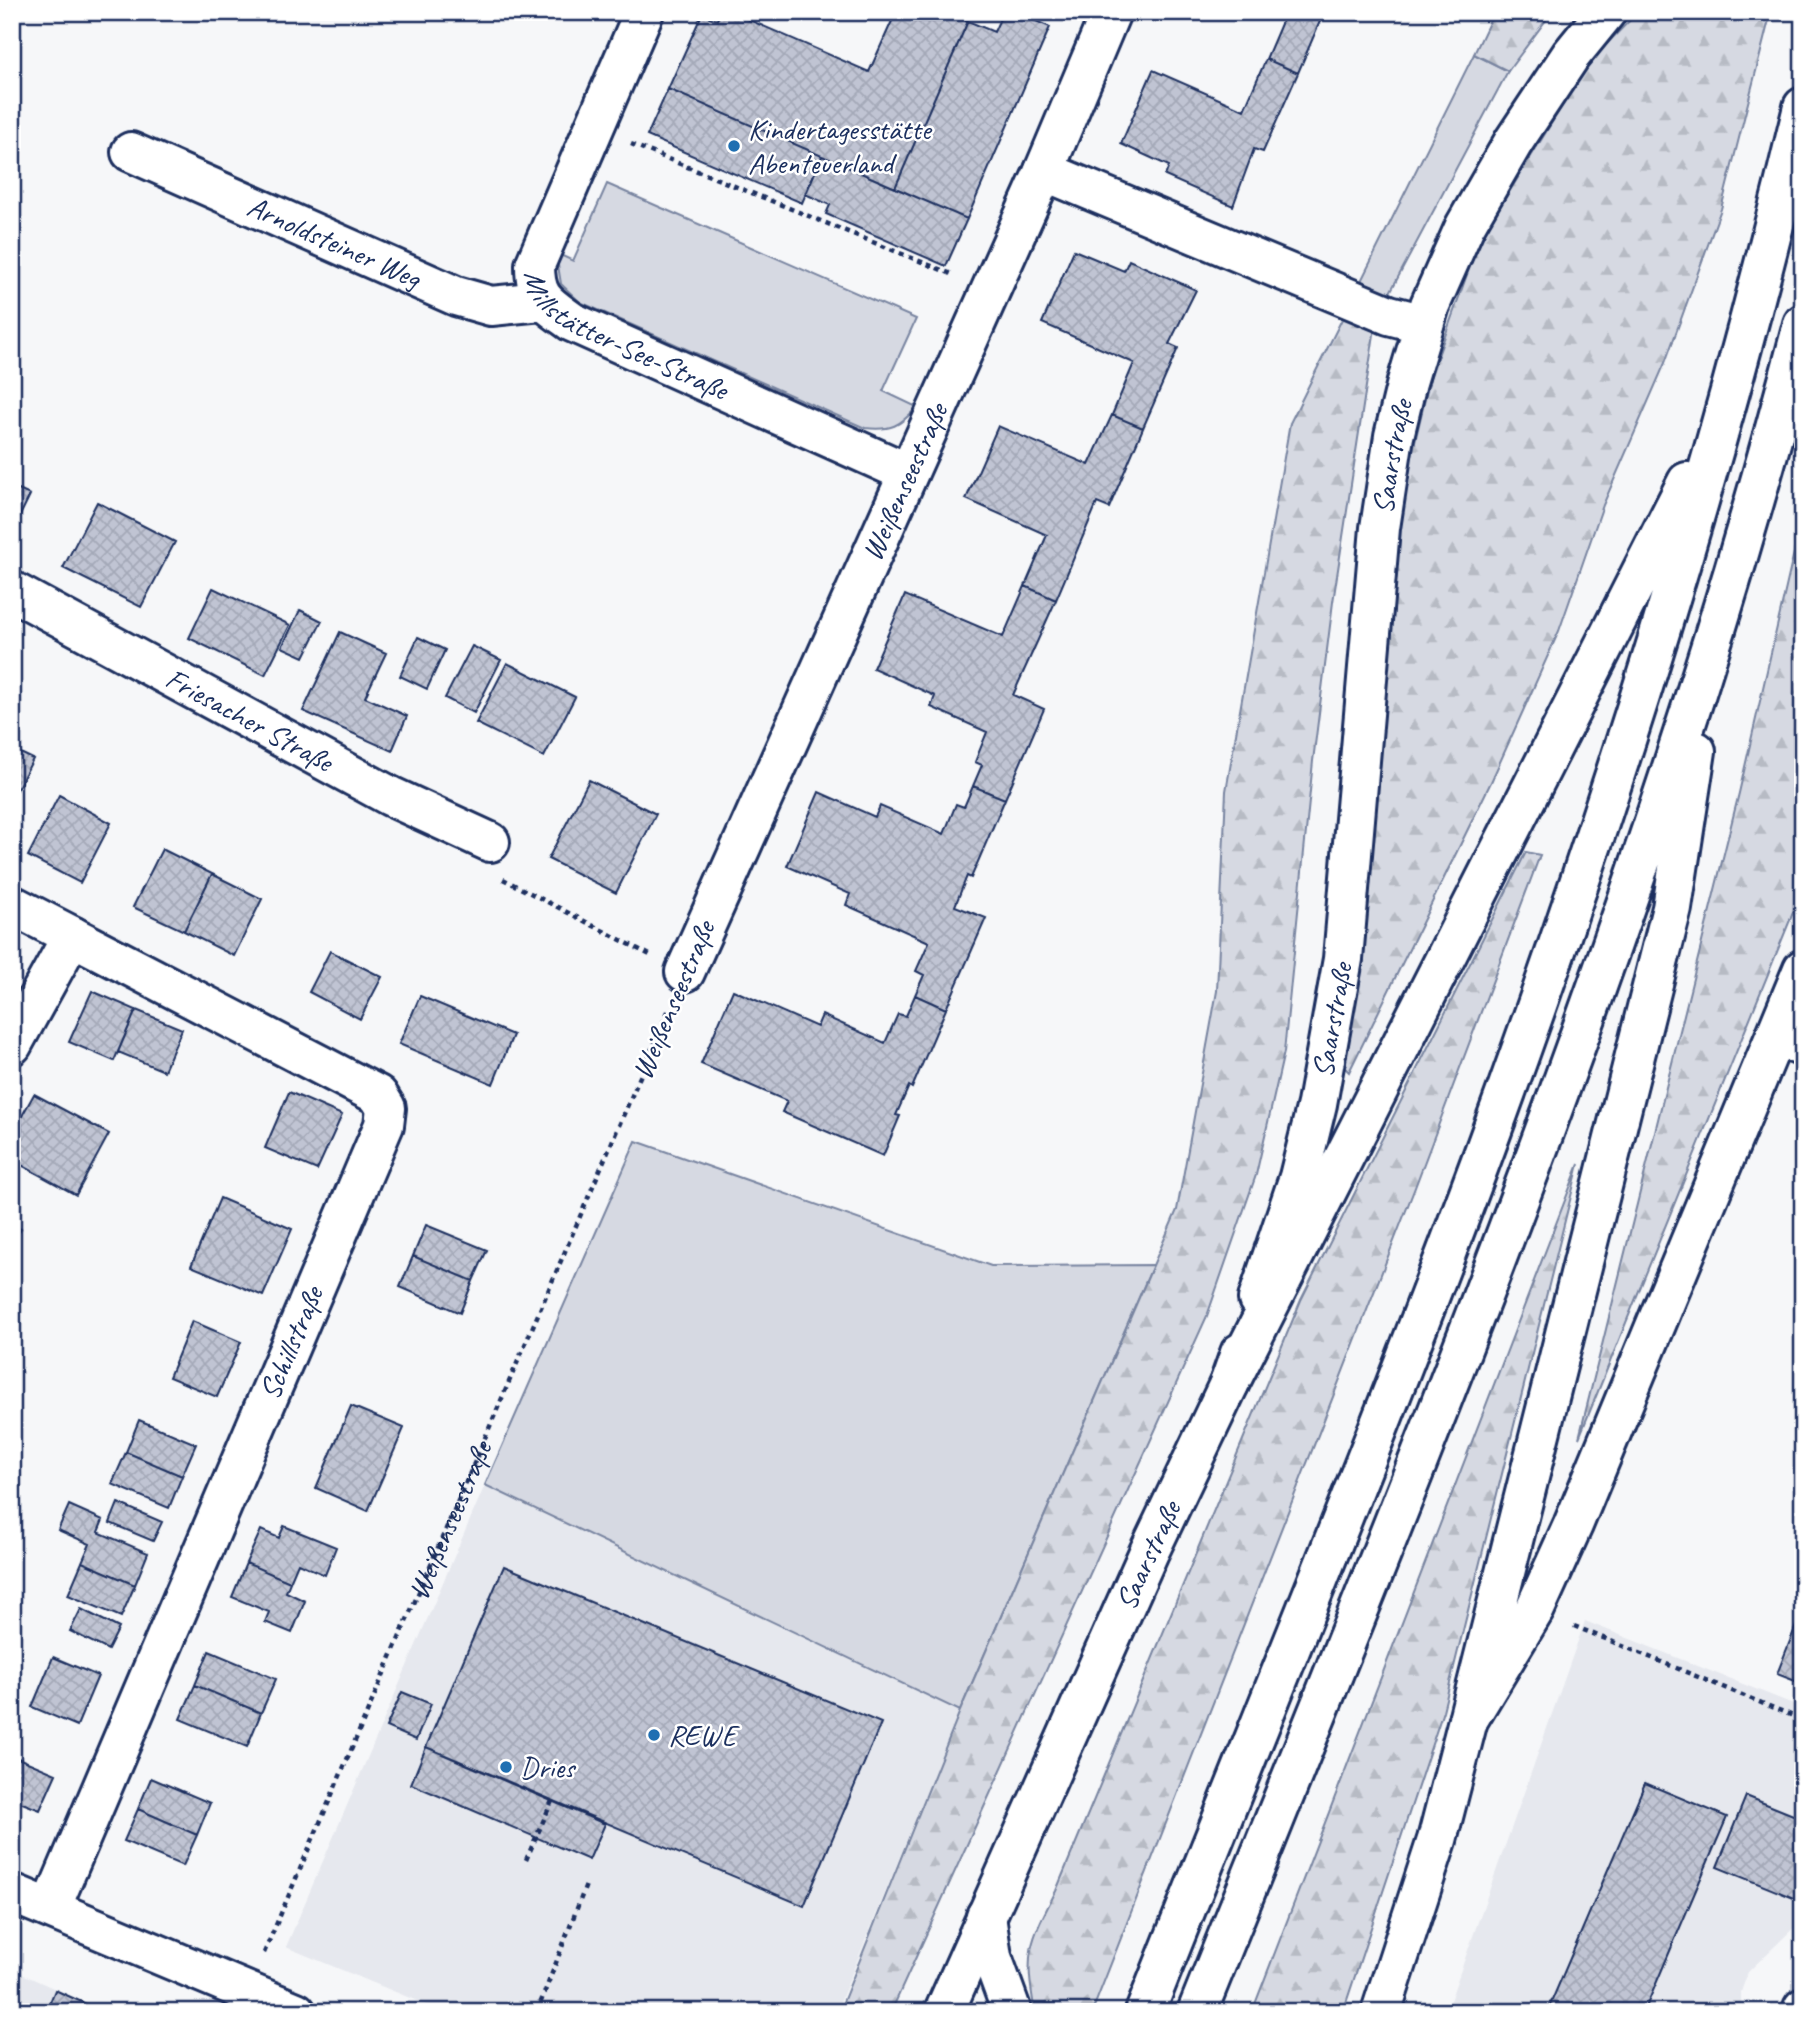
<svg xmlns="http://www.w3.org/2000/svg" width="1815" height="2024" viewBox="0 0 1815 2024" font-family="Caveat,sans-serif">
<defs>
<pattern id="forest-firs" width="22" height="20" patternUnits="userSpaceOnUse" patternTransform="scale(1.75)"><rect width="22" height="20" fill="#d6d9e2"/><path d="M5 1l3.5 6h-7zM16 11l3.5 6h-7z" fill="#b7bbc4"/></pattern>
<pattern id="building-cross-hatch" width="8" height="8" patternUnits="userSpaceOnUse" patternTransform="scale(1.75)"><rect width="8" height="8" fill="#c0c4d3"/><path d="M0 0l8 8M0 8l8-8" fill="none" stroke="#a4a9b8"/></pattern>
</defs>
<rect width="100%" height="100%" fill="#f6f7f9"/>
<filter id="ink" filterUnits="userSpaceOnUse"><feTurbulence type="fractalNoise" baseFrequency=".0143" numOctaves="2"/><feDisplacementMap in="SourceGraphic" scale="14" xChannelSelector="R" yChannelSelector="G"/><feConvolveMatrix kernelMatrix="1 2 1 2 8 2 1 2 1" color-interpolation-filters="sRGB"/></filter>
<g filter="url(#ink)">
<path fill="#e6e8ee" d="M485 1485 960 1711 836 2012H444L286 1947Z
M1585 1621 1803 1708V1919L1748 1972 1741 1992V2012H1446Z
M22 1974 107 2012H12V1997Z"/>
<path fill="#d6d9e2" stroke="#7884a0" stroke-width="2" d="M1474 54 1508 71 1386 300 1359 285Z
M607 184 916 319 883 391 917 407C900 426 891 431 865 428L580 302 561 284 556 253 573 261Z
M636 1141 991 1266 1153 1265 960 1711 485 1485Z"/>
<path fill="url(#forest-firs)" stroke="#7884a0" stroke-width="2" d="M1494 12H1552L1508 71 1474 54Z
M1638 12H1771L1721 209 1665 363 1603 505 1559 631 1491 782 1349 1072 1342 1065 1403 492 1430 378 1479 241 1589 62Z
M1347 309 1376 321 1333 602 1313 761 1284 1052 1256 1175 1207 1316 891 2012H839L960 1711 1177 1210 1217 991 1226 791 1290 423Z
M1803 513V888L1579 1438 1739 793Z
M1526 852 1540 855 1414 1190 1092 2012H1035C1024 1953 1029 1943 1056 1891L1301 1300Z
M1579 1164 1443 1711 1343 2012H1252Z"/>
<path fill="url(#building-cross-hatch)" stroke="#1b2f5e" stroke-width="2" d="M720 12H731L869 72 896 12H948L968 21 895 188 668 89 702 14 717 20Z
M1003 12H1015L1050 27 967 219 895 188 968 21 994 32Z
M1286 12H1324L1298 73 1266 59Z
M1266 59 1298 73 1263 152 1254 149 1233 206 1165 176 1169 166 1121 144 1153 70 1244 110Z
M668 89 822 156 802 203 647 136Z
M822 156 967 219 946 266 826 214 830 205 805 194Z
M1074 250 1124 271 1129 260 1196 290 1169 344 1178 348 1143 428 1112 415 1134 363 1042 323Z
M1112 415 1143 428 1109 508 1097 503 1056 600 1025 586 1047 535 966 499 998 426 1089 465Z
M12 487 30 495 12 532Z
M97 502 175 542 141 607 63 568Z
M1025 586 1056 600 1013 695 1044 709 1005 799 973 786 982 765 975 762 987 732 931 707 935 696 873 668 905 595 1003 637Z
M213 588 290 625 265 675 189 638Z
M300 610 322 621 304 657 282 647Z
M340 632 386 653 365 697 407 716 392 751 303 711Z
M418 637 445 650 427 689 400 676Z
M472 646 501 660 474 713 445 698Z
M507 663 575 697 544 757 476 723Z
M12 749 33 759 12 799Z
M589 780 656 814 616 893 548 859Z
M973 786 1005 799 971 878 967 876 955 906 986 918 946 1009 915 995 924 975 916 971 929 942 846 905 850 894 787 866 819 792 875 817 880 806 944 834 956 804 964 807Z
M59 795 111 823 80 883 28 856Z
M162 849 212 874 184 931 133 907Z
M212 874 262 899 234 956 184 931Z
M330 951 382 977 360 1019 309 992Z
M733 990 817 1027 822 1015 885 1043 898 1014 906 1016 915 995 946 1009 912 1088 909 1086 896 1115 900 1116 883 1156 782 1112 787 1101 701 1064Z
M92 991 136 1010 114 1061 69 1042Z
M420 996 513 1035 493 1084 399 1044Z
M136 1010 182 1029 164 1071 118 1052Z
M289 1092 342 1115 317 1170 265 1148Z
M34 1094 109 1134 76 1195 12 1160V1134Z
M220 1198 292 1229 263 1296 191 1266Z
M12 1224 21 1229 12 1244Z
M426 1225 487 1250 473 1281 413 1256Z
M413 1256 473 1281 460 1313 400 1287Z
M192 1321 241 1342 217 1397 169 1377Z
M351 1406 404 1428 368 1511 316 1488Z
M139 1420 196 1444 182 1476 126 1452Z
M126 1452 182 1476 169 1508 112 1484Z
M118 1503 162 1522 153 1541 110 1523Z
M69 1505 103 1520 98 1532 148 1553 135 1585 82 1562 90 1544 58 1530Z
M284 1526 336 1547 325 1575 298 1563 290 1582 246 1563 261 1530 279 1538Z
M82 1562 135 1585 121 1617 68 1595Z
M246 1563 290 1582 286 1592 305 1601 292 1633 265 1622 269 1612 232 1597Z
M504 1566 881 1723 804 1906 426 1747Z
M1803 1608V1684L1777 1674Z
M81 1609 119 1628 108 1650 70 1631Z
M209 1651 276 1679 261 1713 195 1685Z
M53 1657 98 1676 77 1726 32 1707Z
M195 1685 261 1713 247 1747 180 1719Z
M402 1692 431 1704 416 1740 386 1727Z
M426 1747 605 1824 589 1860 411 1784Z
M13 1756 56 1774 40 1810 12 1799Z
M151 1778 210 1803 197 1835 138 1809Z
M1645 1783 1727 1817 1644 2012H1547Z
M1746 1796 1803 1819 1801 1901 1717 1867Z
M138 1809 197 1835 183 1866 124 1841Z
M55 1990 104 2012H46Z"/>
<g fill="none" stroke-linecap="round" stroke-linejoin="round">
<g stroke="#1b2f5e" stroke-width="44">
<g id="minor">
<path id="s2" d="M644 12 535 265C535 299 546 303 572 322L908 473"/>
<path id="s3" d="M131 152 456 296 491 306 542 301"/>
<path d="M1044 171 1389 315 1424 324"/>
<path id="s4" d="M12 591 390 796 490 842"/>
<path d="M12 905 72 936"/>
<path id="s5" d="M685 972 1044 171 1111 12"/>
<path d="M1776 1036 1803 1047"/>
<path d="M12 1045 72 936 378 1095 386 1108 384 1125 51 1908"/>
<path d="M12 1893 296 2012"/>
<path d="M1802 2012 1803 2008"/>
</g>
</g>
<g stroke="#1b2f5e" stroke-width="44">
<g id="major">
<path id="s6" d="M1258 1299 1299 1177 1317 1104 1343 959 1380 528 1394 436 1407 382 1430 305 1465 226 1514 141 1571 55 1606 12"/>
<path d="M986 1916 992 1957 1012 2012"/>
<path id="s7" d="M944 2012 1149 1552 1229 1384 1240 1353"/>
<path d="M1381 2012 1437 1840 1468 1720 1535 1609 1573 1525 1803 969"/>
</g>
</g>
<g stroke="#1b2f5e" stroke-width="44">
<path id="highway" d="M1229 1384 1687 482
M1468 1720 1672 908 1696 751
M1145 2012C1257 1729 1374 1448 1480 1163 1608 817 1718 466 1803 107
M1197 2012C1420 1457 1653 904 1803 324"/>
</g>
<g stroke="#1b2f5e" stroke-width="4.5" stroke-dasharray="5 5" stroke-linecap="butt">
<path d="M631 144 954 275"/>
<path d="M503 879 650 955"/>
<path d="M1574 1626 1803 1720"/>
<path d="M526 1860 552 1801"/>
<path id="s1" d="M264 1953 669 1009"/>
<path d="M537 2012 586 1885"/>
</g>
<use href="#minor" stroke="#fff" stroke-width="38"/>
<use href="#major" stroke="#fff" stroke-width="38"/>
<use href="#highway" stroke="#fff" stroke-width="38"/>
</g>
</g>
<g fill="#1f6fb2" stroke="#fff" stroke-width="2.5">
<circle cx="734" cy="146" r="7"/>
<circle cx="654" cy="1735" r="7"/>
<circle cx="506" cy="1767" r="7"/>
</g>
<g text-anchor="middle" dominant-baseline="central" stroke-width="5" stroke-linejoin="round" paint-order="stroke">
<g font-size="30" fill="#1b2f5e" stroke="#fff" text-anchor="start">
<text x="748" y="129">Kindertagesstätte<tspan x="748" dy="34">Abenteuerland</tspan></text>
<text x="668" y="1735">REWE</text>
<text x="520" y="1767">Dries</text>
</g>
<g font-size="30" fill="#1b2f5e" stroke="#fff">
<text stroke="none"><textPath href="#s3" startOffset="222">Arnoldsteiner Weg</textPath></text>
<text stroke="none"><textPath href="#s2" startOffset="399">Millstätter-See-Straße</textPath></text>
<text stroke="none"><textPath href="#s6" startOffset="856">Saarstraße</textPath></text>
<text stroke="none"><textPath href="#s5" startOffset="537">Weißenseestraße</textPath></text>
<text stroke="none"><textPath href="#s4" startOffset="270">Friesacher Straße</textPath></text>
<text transform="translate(673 1000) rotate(-67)">Weißenseestraße</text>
<text stroke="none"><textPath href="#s6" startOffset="289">Saarstraße</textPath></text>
<text transform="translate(291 1343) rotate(-67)">Schillstraße</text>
<text stroke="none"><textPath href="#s1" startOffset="471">Weißenseestraße</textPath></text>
<text stroke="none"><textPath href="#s7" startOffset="500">Saarstraße</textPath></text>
</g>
</g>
<rect width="1815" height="2024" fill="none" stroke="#fff" stroke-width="42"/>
<rect x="21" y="21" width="1773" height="1982" fill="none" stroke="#1b2f5e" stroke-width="2.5" filter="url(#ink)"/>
</svg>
